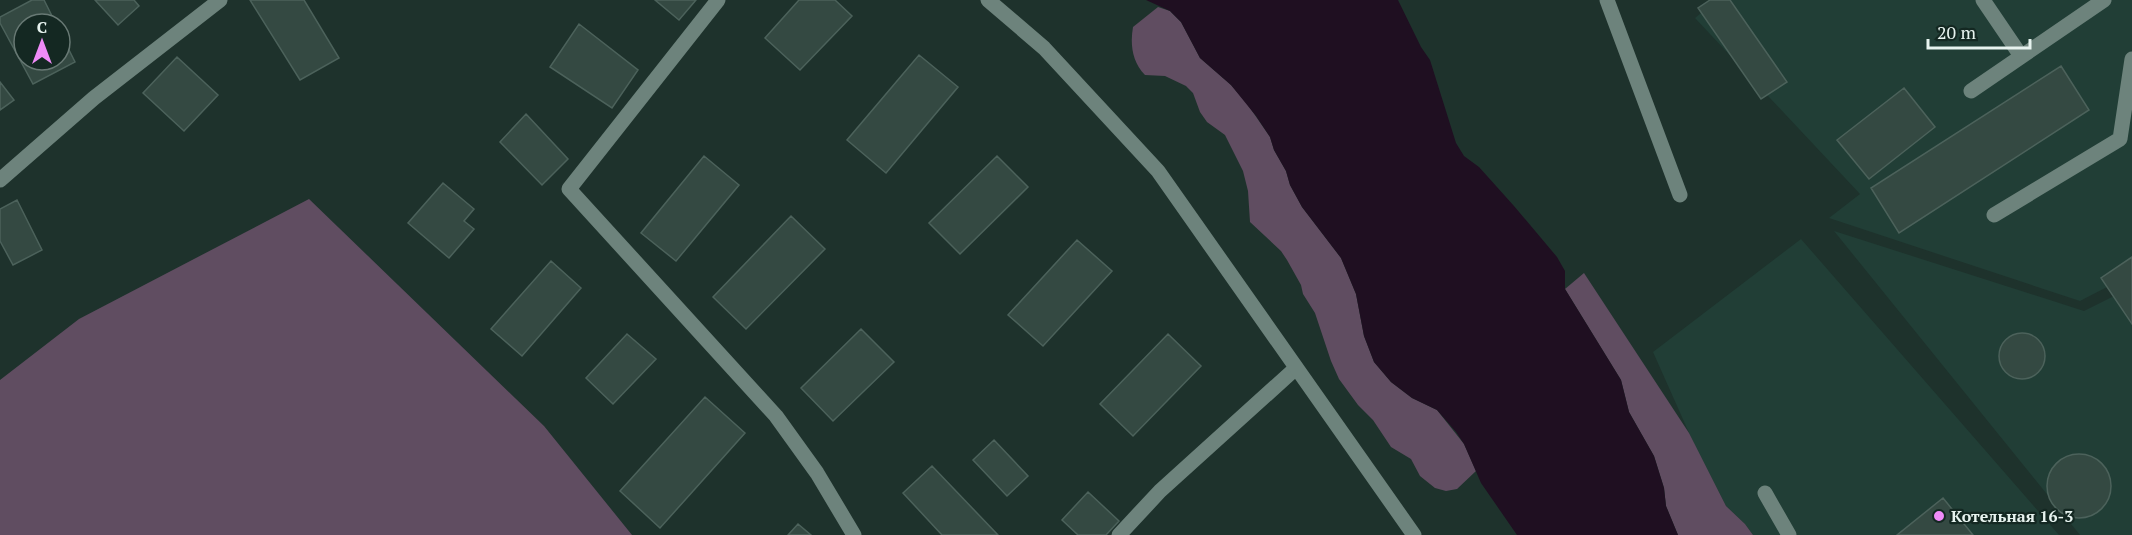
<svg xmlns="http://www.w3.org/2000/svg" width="2132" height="535" viewBox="0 0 2132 535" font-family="'PT Serif',serif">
<rect width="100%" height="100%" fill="#1e322c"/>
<path fill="#213e36" d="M1717 0H2132V274L2080 301 1829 218 1860 194 1695 18Z
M1834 231 2084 311 2132 287V535H2080Z
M1801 239 2059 535H1753L1745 524 1726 506 1694 444 1653 352Z"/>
<path fill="#604d61" d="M1158 7 1170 11 1181 22 1200 58 1231 85 1248 105 1270 137 1274 150 1286 171 1290 185 1302 207 1341 258 1356 294 1364 336 1374 362 1391 382 1412 398 1437 410 1464 444 1476 471 1457 489 1446 491 1435 488 1420 476 1411 459 1391 447 1373 420 1358 405 1339 379 1331 361 1315 313 1303 294 1301 285 1287 260 1281 251 1250 222 1248 191 1243 171 1225 135 1207 122 1200 112 1193 93 1186 86 1165 76 1145 75C1132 62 1130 44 1133 27Z
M309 199 544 426 632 535H0V380L79 319Z
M1584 273 1689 433 1726 506 1745 524 1753 535H1678L1666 506 1664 488 1654 456 1629 412 1621 380 1565 289Z"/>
<path fill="#1f0f21" d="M1146 0H1398L1421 47 1430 60 1456 143 1464 156 1479 167 1514 206 1557 257 1565 271V289L1621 380 1629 412 1654 456 1664 488 1666 506 1678 535H1517L1481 483 1464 444 1456 432 1437 410 1412 398 1391 382 1374 362 1364 336 1356 294 1341 258 1302 207 1290 185 1286 171 1274 150 1270 137 1256 116 1231 85 1200 58 1181 22 1170 11Z"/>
<path fill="#344942" stroke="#4c625b" stroke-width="1.5" d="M32 0H44L56 24H24V60H60V32L75 62 33 84 0 23V17Z
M95 0H134L139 6 118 25Z
M250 0H304L339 58 300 80Z
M655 0H696L679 20Z
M799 0H835L852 16 800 70 765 38Z
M1710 0H1730L1787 82 1761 99 1698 8Z
M579 24 638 70 612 108 550 67Z
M919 55 958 87 886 173 847 140Z
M177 57 218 95 184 131 143 93Z
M2061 66 2089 110 1899 233 1871 188Z
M0 82 14 100 0 110Z
M1904 88 1935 127 1869 179 1837 140Z
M526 114 568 159 542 185 500 142Z
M704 156 739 185 676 261 641 233Z
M997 156 1028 187 960 254 929 223Z
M443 183 474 209 464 221 474 229 449 258 408 223Z
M17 200 42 250 13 265 0 241V209Z
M791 216 825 249 746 329 713 297Z
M1077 240 1112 271 1043 346 1008 315Z
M2132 257V324L2101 278Z
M551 261 581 288 522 356 491 329Z
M861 329 894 362 833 421 801 388Z
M1999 356a23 23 0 1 1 46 0a23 23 0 1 1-46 0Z
M627 334 656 359 613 404 586 378Z
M1168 334 1201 366 1133 436 1100 404Z
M705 397 745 433 660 528 620 491Z
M994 440 1028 476 1007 496 973 460Z
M2047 486a32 32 0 1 1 64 0a32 32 0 1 1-64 0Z
M932 466 998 535H942L903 493Z
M1088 492 1119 521 1106 535H1078L1062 520Z
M1943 498 1973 535H1897Z
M798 524 811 535H788Z"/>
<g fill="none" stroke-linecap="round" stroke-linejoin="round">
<path stroke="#6d837c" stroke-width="15" d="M718 0 569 189 776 416 817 473 854 535
M1607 0 1680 195
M1983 0 2021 56
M1971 91 2104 0
M1994 215 2120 139 2132 59
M1765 493 1789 535
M1119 535 1160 491 1296 368"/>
<path stroke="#6d837c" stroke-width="15" d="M988 0 1044 48 1158 171 1414 535
M0 180 94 98 220 0"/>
</g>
<circle fill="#ef8bf7" stroke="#142822" stroke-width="2" cx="1939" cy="516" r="6"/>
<g text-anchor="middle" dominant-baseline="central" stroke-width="4.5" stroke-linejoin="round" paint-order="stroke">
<g font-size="16" font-weight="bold" fill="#e7f3ef" stroke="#142822" text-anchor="start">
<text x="1951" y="516">Котельная 16-3</text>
</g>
</g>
<g transform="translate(42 42)"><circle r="28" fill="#142822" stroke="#687974" stroke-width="1.5"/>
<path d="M0-4.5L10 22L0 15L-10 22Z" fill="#ef8bf7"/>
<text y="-9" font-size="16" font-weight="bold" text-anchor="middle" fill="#e7f3ef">С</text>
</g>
<path d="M1928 39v9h102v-9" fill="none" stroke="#e7f3ef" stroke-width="3"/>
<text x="1937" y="39" font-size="18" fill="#e7f3ef" stroke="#142822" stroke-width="4.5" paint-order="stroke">20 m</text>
</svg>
